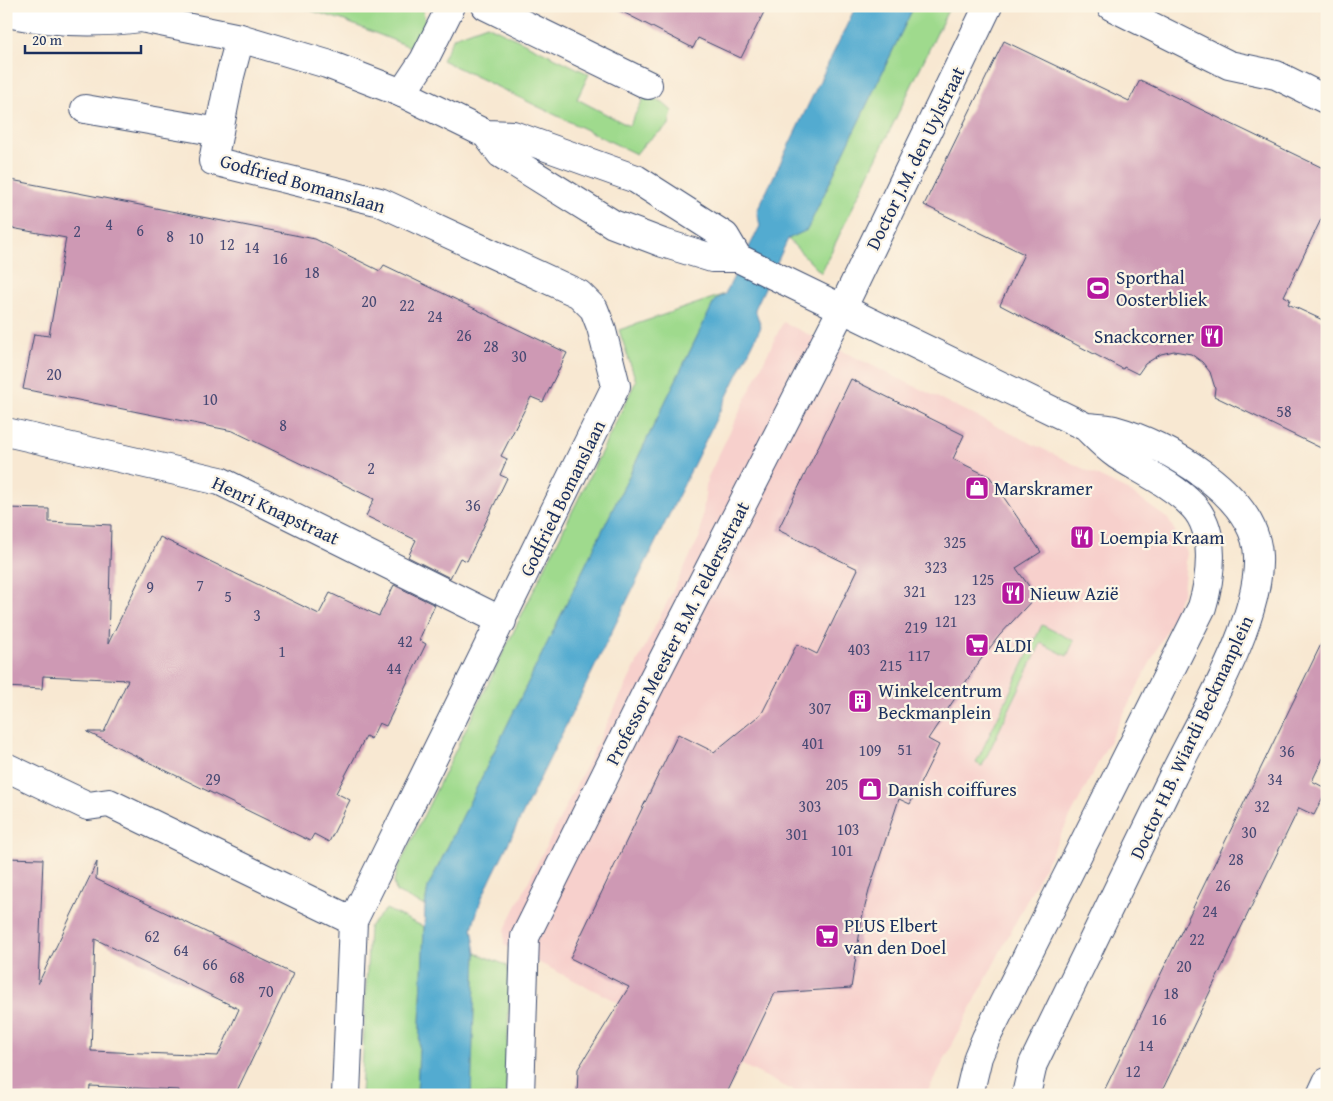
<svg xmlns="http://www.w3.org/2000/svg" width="1333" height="1101" viewBox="0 0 1333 1101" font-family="'Gentium Book Plus',serif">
<rect width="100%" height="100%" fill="#fcf5e5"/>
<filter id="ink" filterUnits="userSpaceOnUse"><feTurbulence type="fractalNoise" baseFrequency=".02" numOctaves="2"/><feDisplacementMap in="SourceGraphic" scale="10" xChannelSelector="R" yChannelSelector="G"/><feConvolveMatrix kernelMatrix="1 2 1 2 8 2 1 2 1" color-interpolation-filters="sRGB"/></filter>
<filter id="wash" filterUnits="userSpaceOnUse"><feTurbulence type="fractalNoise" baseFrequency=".0096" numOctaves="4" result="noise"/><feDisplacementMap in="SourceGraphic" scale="20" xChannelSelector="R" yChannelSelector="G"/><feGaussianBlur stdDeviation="1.12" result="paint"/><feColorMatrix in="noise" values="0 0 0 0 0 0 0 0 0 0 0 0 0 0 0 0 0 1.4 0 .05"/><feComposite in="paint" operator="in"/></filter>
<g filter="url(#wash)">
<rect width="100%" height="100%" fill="#f8e8d2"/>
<path fill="#f7d0cc" d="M783 322 1129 491 1168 519 1187 552 1183 591 1166 632 926 1095H802L504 945V931L700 536 707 479Z"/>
<path fill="#9fda8d" stroke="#5d8476" d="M296 6H422L426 26 418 50 342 20Z
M914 6H950L821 273 788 239 807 230Z
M487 25 589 74 577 99 629 126 645 96 663 103 672 111 669 125 645 143 636 154 442 60 454 37Z
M725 294 715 300 428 887 425 906 396 892 394 881 398 868 636 381 619 330Z
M1042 625 1074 641 1067 656 1041 643 982 766 976 763Z
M386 909 424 927 417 1095H361L369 927Z
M476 953 506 965 510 976 506 1095H471Z"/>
<path fill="#53abd0" stroke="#376d97" d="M856 6H914L807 230 788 239 755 309 761 327 482 897 472 928 476 953 471 1095H417L425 906 428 887 715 300 725 294 760 226 757 211Z"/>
<g id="blocks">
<path fill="#ce99b4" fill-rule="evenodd" d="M611 6H767L741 58 698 38 693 48Z
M1004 41 1129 101 1140 80 1327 170V207L1284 296 1290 299 1288 304 1327 322V451L1214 396 1215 388 1210 372 1202 362 1191 354 1174 351 1161 354 1145 364 1138 374 1124 367 1123 369 1000 305 1024 254 924 205Z
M6 179 315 239 380 271 384 265 567 353 543 402 531 397 501 456 507 459 500 475 507 478 467 561 460 558 450 578 408 557 416 540 366 516 374 499 233 431 23 389 34 334 49 336 66 238 6 227Z
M851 379 964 435 953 459 990 477 1041 552 1016 568 1036 596 999 636 979 662 928 739 939 745 910 804 899 799 870 887 862 918 851 988 775 993 726 1095H577L578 1069 629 987 570 958 678 734 714 752 762 713 797 644 817 654 858 569 778 530Z
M6 508 49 509V522L111 525 108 644 160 537 319 614 330 593 379 616 394 585 435 605 419 640 426 644 386 726 379 723 371 739 366 736 336 793 350 800 329 842 314 834 310 841 87 732H104L128 680 43 676 42 689 6 687Z
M1327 632V750L1312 781 1327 789 1314 815 1299 808 1160 1095H1102Z
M6 858 43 859 38 984 97 862 96 879 293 974 235 1095H179V1090L90 1086 89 1095H6ZM95 939 239 1009 218 1056 91 1051Z"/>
</g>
</g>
<g filter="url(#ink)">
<use href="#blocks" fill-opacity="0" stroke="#3c4b6f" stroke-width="1"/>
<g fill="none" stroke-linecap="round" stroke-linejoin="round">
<g stroke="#3c4b6f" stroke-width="30">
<path id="minor" d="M486 6 648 85
M1111 6 1229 65 1276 75 1327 100
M240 38 230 76 213 161 380 202 579 294 594 309 601 327 616 386 353 921 346 1095
M402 93 424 60 451 6
M85 109 219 132
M6 432 220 481 502 621
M6 767 88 806 109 803 353 921
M520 1095 525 937 648 689 842 309 988 6
M1321 1095 1327 1082"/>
</g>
<g stroke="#3c4b6f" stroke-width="30">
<path id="tertiary" d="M122 6 141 18 240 38 327 64 402 93 486 134 513 135 636 179 725 236 738 258
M6 13C51 22 96 24 141 18
M486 134 501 154 613 224 663 243 712 258H738L1086 427C1095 428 1105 428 1114 430 1166 444 1256 495 1258 556 1261 620 1202 717 1173 776 1126 872 1079 968 1033 1064L1026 1095
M969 1095 978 1057 986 1038 1202 607C1211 577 1217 531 1193 506 1172 484 1142 471 1117 455 1105 447 1096 437 1086 427"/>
</g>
<use href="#minor" stroke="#fff" stroke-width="28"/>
<use href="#tertiary" stroke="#fff" stroke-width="28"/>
</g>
</g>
<defs>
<g id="stadium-square" transform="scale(1.25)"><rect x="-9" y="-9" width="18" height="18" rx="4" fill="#b5179e" stroke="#fcf5e5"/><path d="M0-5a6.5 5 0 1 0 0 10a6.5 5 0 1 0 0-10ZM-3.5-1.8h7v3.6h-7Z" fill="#fff"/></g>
<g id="restaurant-square" transform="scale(1.25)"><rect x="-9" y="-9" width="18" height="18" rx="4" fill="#b5179e" stroke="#fcf5e5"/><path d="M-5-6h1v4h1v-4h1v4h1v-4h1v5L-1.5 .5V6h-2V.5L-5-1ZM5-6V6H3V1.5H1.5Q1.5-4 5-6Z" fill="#fff"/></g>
<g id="shop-square" transform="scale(1.25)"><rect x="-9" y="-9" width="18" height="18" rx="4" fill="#b5179e" stroke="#fcf5e5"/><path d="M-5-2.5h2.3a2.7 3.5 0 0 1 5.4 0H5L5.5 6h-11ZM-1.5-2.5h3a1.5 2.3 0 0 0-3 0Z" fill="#fff"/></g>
<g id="supermarket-square" transform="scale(1.25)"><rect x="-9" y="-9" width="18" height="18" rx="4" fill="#b5179e" stroke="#fcf5e5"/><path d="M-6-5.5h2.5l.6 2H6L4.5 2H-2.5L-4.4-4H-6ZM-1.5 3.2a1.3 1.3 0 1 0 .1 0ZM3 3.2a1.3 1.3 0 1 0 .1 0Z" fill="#fff"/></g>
<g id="building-square" transform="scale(1.25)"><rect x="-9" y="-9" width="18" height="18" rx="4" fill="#b5179e" stroke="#fcf5e5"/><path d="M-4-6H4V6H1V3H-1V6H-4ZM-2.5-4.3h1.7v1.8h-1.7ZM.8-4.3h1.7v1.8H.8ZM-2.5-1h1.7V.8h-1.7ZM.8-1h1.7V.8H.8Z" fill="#fff"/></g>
</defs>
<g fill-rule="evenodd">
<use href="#stadium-square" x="1098" y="288"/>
<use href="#restaurant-square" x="1212" y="336"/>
<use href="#shop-square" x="977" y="488"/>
<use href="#restaurant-square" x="1082" y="537"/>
<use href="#restaurant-square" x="1013" y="593"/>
<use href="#supermarket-square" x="977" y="645"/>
<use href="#building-square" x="860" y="701"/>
<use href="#shop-square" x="870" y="789"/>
<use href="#supermarket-square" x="827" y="936"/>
</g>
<g text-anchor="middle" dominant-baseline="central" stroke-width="4.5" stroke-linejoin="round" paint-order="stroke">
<g font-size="16" fill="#484a74">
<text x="109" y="224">4</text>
<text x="140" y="230">6</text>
<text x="77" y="231">2</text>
<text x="170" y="236">8</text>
<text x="196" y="238">10</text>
<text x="227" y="244">12</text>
<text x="252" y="247">14</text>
<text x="280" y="258">16</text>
<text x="312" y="272">18</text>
<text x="369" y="301">20</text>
<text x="407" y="305">22</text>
<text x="435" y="316">24</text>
<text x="464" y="335">26</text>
<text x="491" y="346">28</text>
<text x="519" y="356">30</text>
<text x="54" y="374">20</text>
<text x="210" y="399">10</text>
<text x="1284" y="411">58</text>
<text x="283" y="425">8</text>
<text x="371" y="468">2</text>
<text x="473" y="505">36</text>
<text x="955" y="542">325</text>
<text x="936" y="567">323</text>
<text x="983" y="579">125</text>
<text x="200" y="585">7</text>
<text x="150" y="587">9</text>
<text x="915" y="591">321</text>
<text x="228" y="596">5</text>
<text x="965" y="599">123</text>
<text x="257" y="615">3</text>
<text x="946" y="621">121</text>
<text x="916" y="627">219</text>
<text x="405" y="641">42</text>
<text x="859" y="649">403</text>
<text x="282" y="651">1</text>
<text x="919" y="655">117</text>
<text x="891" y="665">215</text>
<text x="394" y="668">44</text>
<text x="820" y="708">307</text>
<text x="813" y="743">401</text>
<text x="905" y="749">51</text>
<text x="870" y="750">109</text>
<text x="1287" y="751">36</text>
<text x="213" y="779">29</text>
<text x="1275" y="779">34</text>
<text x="837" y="784">205</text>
<text x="810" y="806">303</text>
<text x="1262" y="806">32</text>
<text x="848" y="829">103</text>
<text x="1249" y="832">30</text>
<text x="797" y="834">301</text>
<text x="842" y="850">101</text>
<text x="1236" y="859">28</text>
<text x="1223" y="885">26</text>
<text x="1210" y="911">24</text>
<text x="152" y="936">62</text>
<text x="1197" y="939">22</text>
<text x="181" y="950">64</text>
<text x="210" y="964">66</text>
<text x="1184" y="966">20</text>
<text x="237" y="977">68</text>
<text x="266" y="991">70</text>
<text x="1171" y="993">18</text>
<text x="1159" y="1019">16</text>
<text x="1146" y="1045">14</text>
<text x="1133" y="1071">12</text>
</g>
<g font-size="19" fill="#1b2f5e" stroke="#fcf5e5">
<text transform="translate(915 158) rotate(-64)">Doctor J.M. den Uylstraat</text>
<text transform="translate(303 183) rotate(16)">Godfried Bomanslaan</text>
<text transform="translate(562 498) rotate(-64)">Godfried Bomanslaan</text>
<text transform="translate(276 510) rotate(25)">Henri Knapstraat</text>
<text transform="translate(677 633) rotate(-63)">Professor Meester B.M. Teldersstraat</text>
<text transform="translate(1191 737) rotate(-65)">Doctor H.B. Wiardi Beckmanplein</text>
</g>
<g font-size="19" fill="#1b2f5e" stroke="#fcf5e5" text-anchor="start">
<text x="1116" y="277">Sporthal<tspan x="1116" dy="22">Oosterbliek</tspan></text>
<text x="1194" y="336" text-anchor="end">Snackcorner</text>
<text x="994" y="488">Marskramer</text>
<text x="1100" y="537">Loempia Kraam</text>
<text x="1030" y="593">Nieuw Azië</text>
<text x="994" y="645">ALDI</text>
<text x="878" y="690">Winkelcentrum<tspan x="878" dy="22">Beckmanplein</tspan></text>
<text x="888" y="789">Danish coiffures</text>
<text x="844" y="925">PLUS Elbert<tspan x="844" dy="22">van den Doel</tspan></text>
</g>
</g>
<rect width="1333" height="1101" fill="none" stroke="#fcf5e5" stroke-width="25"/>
<path d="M25 45v8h116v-8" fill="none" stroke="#1b2f5e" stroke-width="2.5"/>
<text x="32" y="45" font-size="15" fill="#1b2f5e" stroke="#fcf5e5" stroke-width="4" paint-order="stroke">20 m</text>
</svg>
